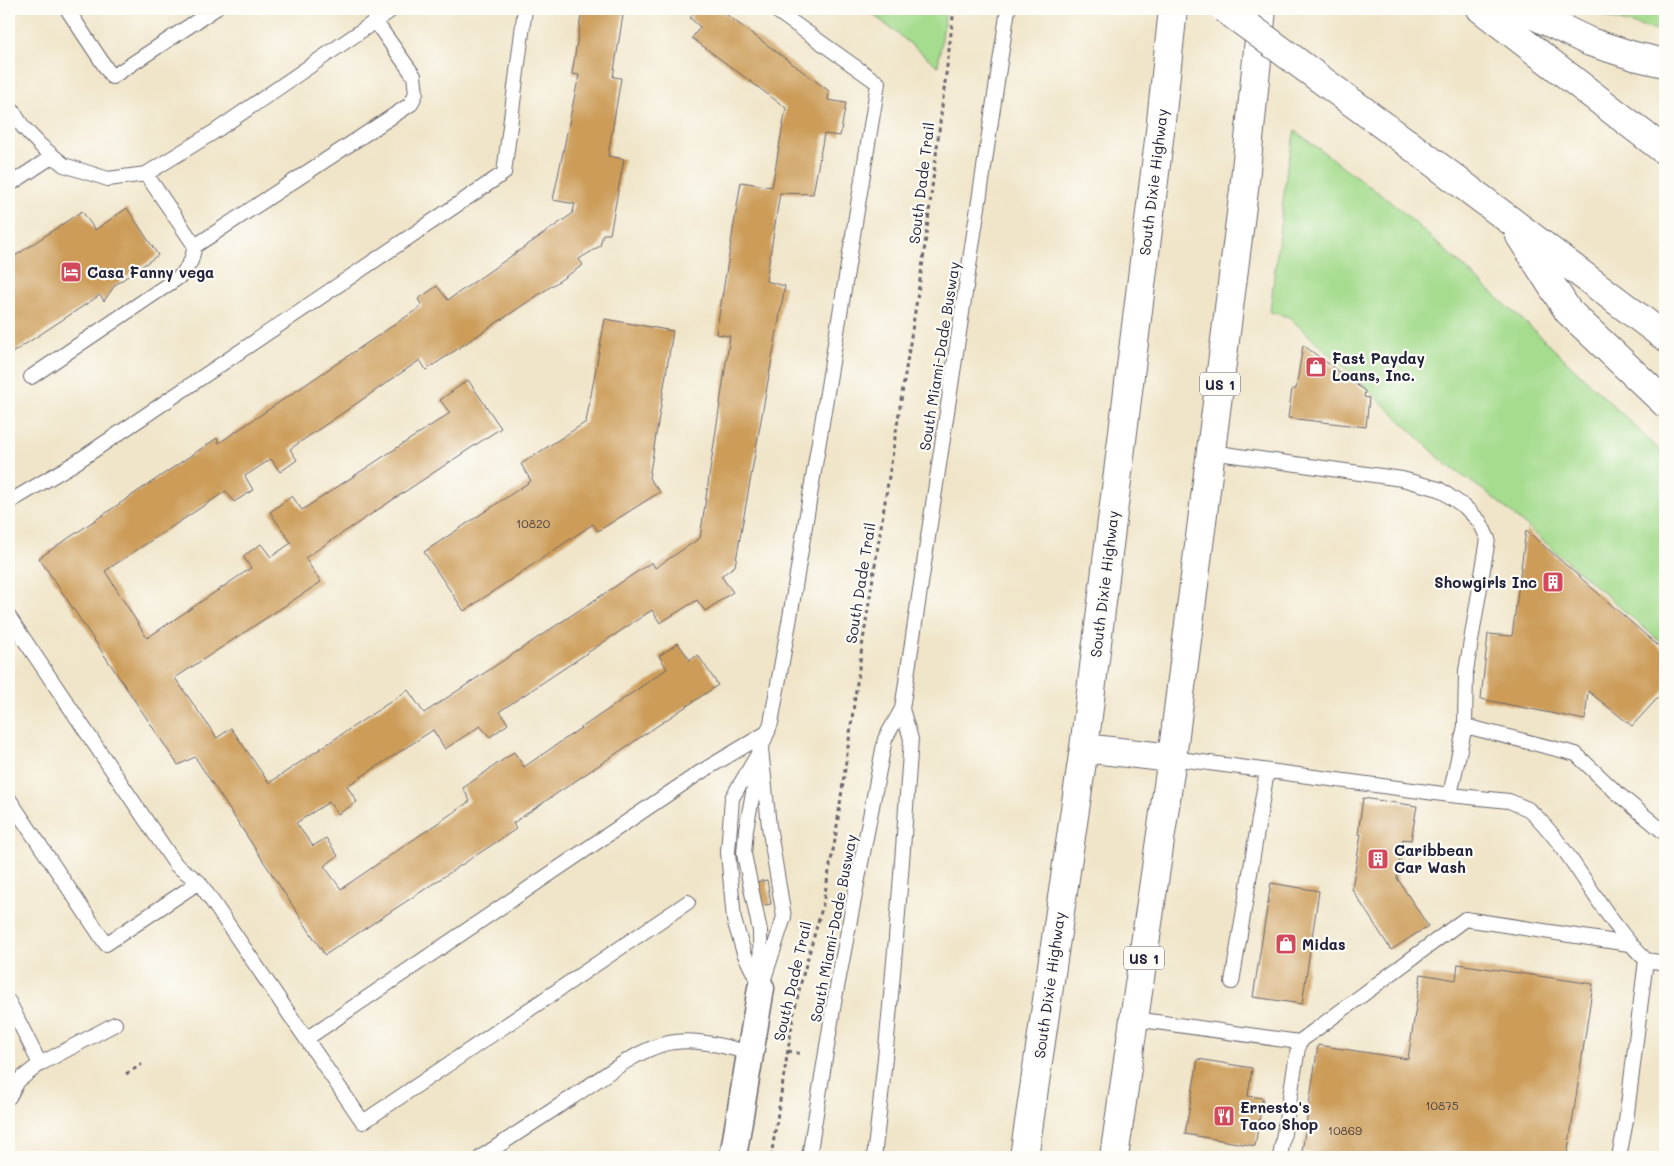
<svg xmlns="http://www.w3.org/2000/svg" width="1674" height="1166" viewBox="0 0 1674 1166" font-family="Mali,sans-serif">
<rect width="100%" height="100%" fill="#fdfcf7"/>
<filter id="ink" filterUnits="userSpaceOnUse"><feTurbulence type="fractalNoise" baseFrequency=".02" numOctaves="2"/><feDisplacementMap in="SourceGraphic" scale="10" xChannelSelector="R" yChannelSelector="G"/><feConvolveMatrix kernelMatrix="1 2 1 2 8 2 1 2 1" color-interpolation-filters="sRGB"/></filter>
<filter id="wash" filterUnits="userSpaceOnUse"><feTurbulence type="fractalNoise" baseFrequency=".0096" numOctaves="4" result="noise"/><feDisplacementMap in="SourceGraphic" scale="20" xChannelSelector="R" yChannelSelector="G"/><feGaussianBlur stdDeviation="1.12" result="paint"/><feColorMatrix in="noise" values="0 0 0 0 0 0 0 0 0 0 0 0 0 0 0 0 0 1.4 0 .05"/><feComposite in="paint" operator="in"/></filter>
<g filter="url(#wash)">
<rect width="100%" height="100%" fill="#f0e5c9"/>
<path fill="#a5dc8e" stroke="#647f64" d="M865 9H946L938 66 869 11Z
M1586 9H1665V33L1613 19Z
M1295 131 1396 206 1539 335 1665 455V646L1489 494 1447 465 1375 396 1289 317 1270 312 1287 167Z"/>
<g id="blocks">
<path fill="#cc9c59" d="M582 9H624L613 77 621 78 608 156 624 159 610 234H603L600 246 579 259 583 265 426 370 420 360 290 449 297 460 280 472 271 459 245 476 253 490 234 502 226 491 105 571 147 638 251 568 243 556 261 544 271 557 291 543 270 512 292 496 302 510 450 413 440 400 468 380 501 428 305 558 321 582 175 678 217 738 231 728 269 783 408 690 424 713 652 562 655 568 700 538 730 336 716 334 741 182 772 187 786 108 692 38 700 27 690 18 698 9H719L829 91 828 100 846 103 840 136 824 134 813 194 780 193 766 281 785 286 735 566 721 576 733 592 705 611 697 600 660 623 652 610 500 711 508 724 490 737 480 726 445 749 433 730 347 786 357 802 338 814 329 802 296 823 313 846 326 838 338 856 324 866 341 889 470 801 463 788 514 752 524 767 667 669 659 656 678 643 690 660 698 655 718 685 513 823 516 829 325 955 195 757 178 765 39 558 217 438 219 443 422 306 418 299 437 286 448 300 572 214 575 204 553 200 579 75 572 74Z
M127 208 158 255 115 285 104 301 100 295 9 355V260L82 211 95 230Z
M605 319 673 331 649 478 660 492 598 531 593 524 464 611 424 552 531 481 521 464 586 422Z
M1303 345 1365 391 1364 397 1369 398 1366 427 1288 418 1292 389H1296Z
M1526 530 1665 652V690L1632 726 1588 691 1585 720 1481 699 1488 634 1512 636Z
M1363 798 1417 806 1411 840 1403 839 1397 878 1428 926 1391 950 1352 889 1361 834H1358Z
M767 880 771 904 760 906 756 882Z
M1271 883 1319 891 1302 1004 1253 997Z
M1458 964 1593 984 1567 1157H1340L1302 1152 1318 1045 1408 1059 1421 974 1456 980Z
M1198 1059 1252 1068 1248 1096 1263 1098 1255 1146 1185 1134Z"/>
</g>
</g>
<g filter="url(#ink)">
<use href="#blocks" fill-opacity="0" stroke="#6a666d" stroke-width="1"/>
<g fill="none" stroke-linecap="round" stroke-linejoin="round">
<g stroke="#6a666d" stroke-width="16">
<path id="service" d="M67 9 112 77 215 9
M9 105 23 127 41 146 64 165 108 179 146 174 214 132 393 9
M146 174 195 246
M9 185 53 156
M31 377 182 275 191 261 195 246 411 104 416 93 414 76 375 21
M1211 452 1402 479 1439 489 1465 507 1480 522 1488 539 1466 671 1465 726
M9 502 75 463 504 173 525 9
M9 617 176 865 199 882 363 1122 688 902
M902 709 1008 9
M1172 758 1450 795 1509 801 1528 809 1535 815C1578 859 1602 918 1646 960L1626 1121 1619 1157
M758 767 746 829 744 854 760 931 761 978
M1450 795 1465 726 1576 754 1617 793 1665 833
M9 799 106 944 199 882
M1646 960 1665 963
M1232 982 1267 771
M761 988 744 953 734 920 728 852 732 798 761 749 771 723 790 617 878 83 774 9
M761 988 784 917 769 826 761 749
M9 1002 40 1064
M1135 1019 1299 1042 1280 1157
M306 1039 699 773 768 732
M1299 1042 1465 919 1629 944
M9 1097 18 1081 40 1064 115 1024
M481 1157C511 1137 541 1118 571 1098 599 1080 642 1045 675 1042 701 1039 726 1047 751 1053
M809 1157 834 1003 885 739 902 709 911 739C901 879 891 1018 874 1157"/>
</g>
<g stroke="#6a666d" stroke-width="29">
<path id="minor" d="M733 1157 761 988"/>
</g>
<g stroke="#6a666d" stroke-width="30">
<path id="trunk" d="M1084 748 1172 758
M1024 1157 1084 748 1159 140 1173 9
M1114 1157 1172 758 1244 190 1262 9"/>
</g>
<g stroke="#6a666d" stroke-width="30">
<path id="motorway" d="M1481 9 1665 151
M1521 9 1590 42 1634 56 1665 63
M1406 142 1665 337
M1520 236 1568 311 1665 403"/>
</g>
<path stroke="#6a666d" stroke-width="3" stroke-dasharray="4 4" stroke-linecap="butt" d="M788 1051 802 1054
M126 1074 142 1064
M771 1157 794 1012 801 982 822 908 835 840 862 647 923 261 954 9"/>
<use href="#service" stroke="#fff" stroke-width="14"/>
<use href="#minor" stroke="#fff" stroke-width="26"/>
<use href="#trunk" stroke="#fff" stroke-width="28"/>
<use href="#motorway" stroke="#fff" stroke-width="28"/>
<g stroke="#6a666d" stroke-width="30" stroke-linecap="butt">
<path id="motorway-bridge" d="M1225 9 1406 142"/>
</g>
<use href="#motorway-bridge" stroke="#fff" stroke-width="28"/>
</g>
</g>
<defs>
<g id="hotel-square" transform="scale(1.125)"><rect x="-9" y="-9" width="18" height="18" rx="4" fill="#d1495b" stroke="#fdfcf7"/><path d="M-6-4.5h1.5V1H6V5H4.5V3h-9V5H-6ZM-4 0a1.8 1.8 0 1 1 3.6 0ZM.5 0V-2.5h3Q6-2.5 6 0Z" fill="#fff"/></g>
<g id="shop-square" transform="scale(1.125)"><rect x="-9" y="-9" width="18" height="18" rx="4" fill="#d1495b" stroke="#fdfcf7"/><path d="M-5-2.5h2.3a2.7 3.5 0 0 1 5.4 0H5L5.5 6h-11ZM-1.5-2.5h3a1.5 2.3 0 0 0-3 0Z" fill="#fff"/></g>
<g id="building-square" transform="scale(1.125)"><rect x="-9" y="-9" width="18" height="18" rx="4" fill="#d1495b" stroke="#fdfcf7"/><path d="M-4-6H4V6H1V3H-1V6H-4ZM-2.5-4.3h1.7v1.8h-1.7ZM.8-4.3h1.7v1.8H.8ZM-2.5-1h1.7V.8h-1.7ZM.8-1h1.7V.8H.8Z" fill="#fff"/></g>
<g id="restaurant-square" transform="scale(1.125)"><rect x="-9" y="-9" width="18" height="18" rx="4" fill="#d1495b" stroke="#fdfcf7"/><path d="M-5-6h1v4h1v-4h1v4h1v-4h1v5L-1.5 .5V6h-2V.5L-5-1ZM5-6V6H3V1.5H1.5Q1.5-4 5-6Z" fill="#fff"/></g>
</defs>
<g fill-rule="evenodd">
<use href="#hotel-square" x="71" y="272"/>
<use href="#shop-square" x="1316" y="367"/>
<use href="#building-square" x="1553" y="582"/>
<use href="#building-square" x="1378" y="859"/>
<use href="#shop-square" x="1286" y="944"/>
<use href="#restaurant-square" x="1224" y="1116"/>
</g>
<g text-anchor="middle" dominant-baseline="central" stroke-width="4.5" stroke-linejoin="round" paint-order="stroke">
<g font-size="12" fill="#4c4042">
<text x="533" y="523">10820</text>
<text x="1442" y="1105">10875</text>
<text x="1345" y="1130">10869</text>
</g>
<g fill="#fdfcf7" stroke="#646373" stroke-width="1">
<rect x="1200" y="372.5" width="40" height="23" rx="4"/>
<rect x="1124" y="946.5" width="40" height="23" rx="4"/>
</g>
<g font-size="14" font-weight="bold" fill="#22223b">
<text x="1220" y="384">US 1</text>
<text x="1144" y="958">US 1</text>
</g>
<g font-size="15" fill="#22223b" stroke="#fdfcf7">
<text transform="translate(1153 182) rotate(-83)">South Dixie Highway</text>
<text transform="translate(921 183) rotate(-83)">South Dade Trail</text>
<text transform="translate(939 356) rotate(-81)">South Miami-Dade Busway</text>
<text transform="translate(860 583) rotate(-81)">South Dade Trail</text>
<text transform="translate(1104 584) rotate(-83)">South Dixie Highway</text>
<text transform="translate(833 928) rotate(-79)">South Miami-Dade Busway</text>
<text transform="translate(792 981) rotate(-77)">South Dade Trail</text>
<text transform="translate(1049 985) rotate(-82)">South Dixie Highway</text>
</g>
<g font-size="15" font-weight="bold" fill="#22223b" stroke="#fdfcf7" text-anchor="start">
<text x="87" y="272">Casa Fanny vega</text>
<text x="1332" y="358">Fast Payday<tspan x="1332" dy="17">Loans, Inc.</tspan></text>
<text x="1537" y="582" text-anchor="end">Showgirls Inc</text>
<text x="1394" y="850">Caribbean<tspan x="1394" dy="17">Car Wash</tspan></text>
<text x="1302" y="944">Midas</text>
<text x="1240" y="1107">Ernesto's<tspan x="1240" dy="17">Taco Shop</tspan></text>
</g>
</g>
<rect width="1674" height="1166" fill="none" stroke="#fdfcf7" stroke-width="30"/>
</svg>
